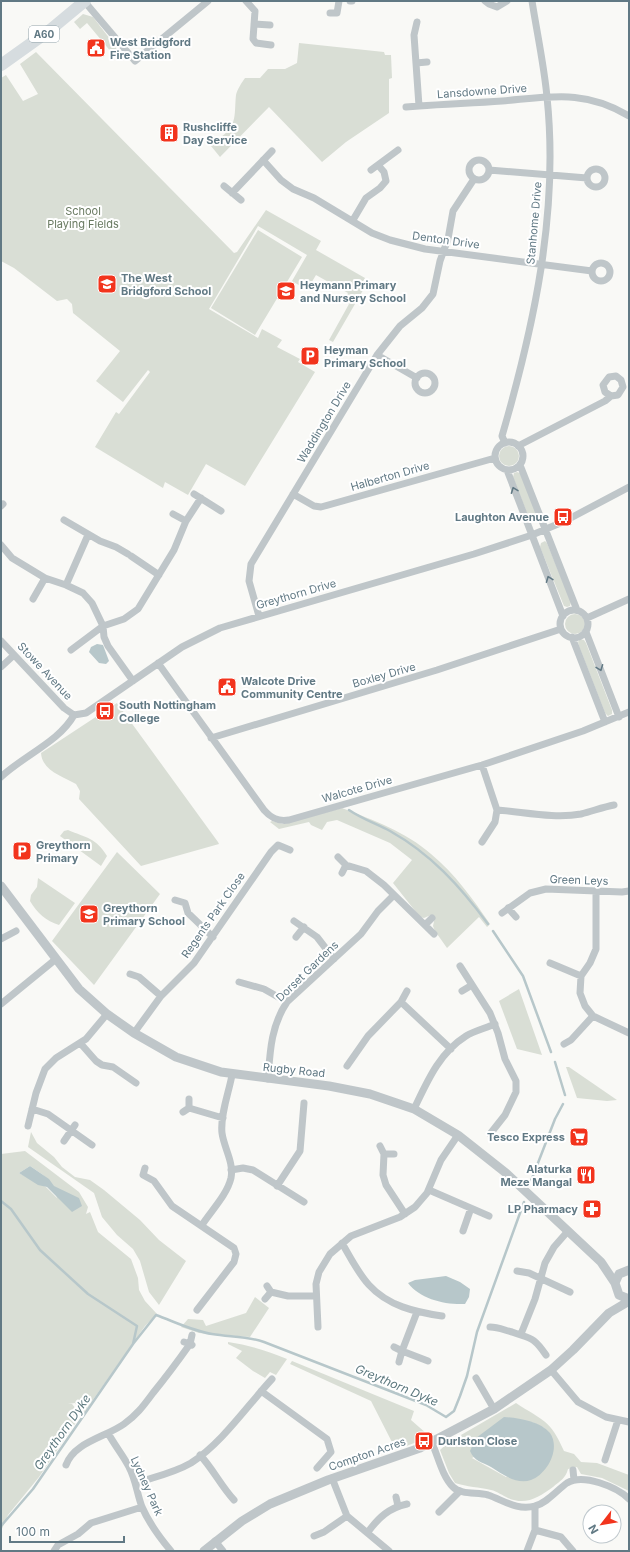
<svg xmlns="http://www.w3.org/2000/svg" width="630" height="1552" viewBox="0 0 630 1552" font-family="Inter,sans-serif">
<rect width="100%" height="100%" fill="#f9f9f6"/>
<path fill="#d9ded5" fill-rule="evenodd" d="M83 14 93 17 117 48 112 53 87 23 80 29 74 22Z
M299 43 384 52 385 55H391L392 78 389 79V113L346 142 322 162 269 107 220 157 211 146 218 142 219 143 224 139 221 137C238 125 234 113 236 95 237 90 242 82 245 78H260L268 69H285L297 63Z
M36 52 234 253 237 252 266 210 321 241 316 250 365 278 362 283 366 285 333 342 329 340 349 304 345 298 348 293 316 275 307 290 292 281 307 255 258 226 209 309 258 338 262 329 282 340 277 347 300 359 298 362 315 372 245 486 206 464 188 495 165 482 163 488 95 447 116 412 119 414 150 372 148 370 123 402 96 381 120 351 73 313 72 304 67 299 57 301 14 268 1 261V78L6 75 23 101 38 94 20 64Z
M258 230 302 257 255 335 211 308Z
M499 456a10 10 0 1 1 20 0a10 10 0 1 1-20 0Z
M517 472 520 473 539 520 533 523 530 521 513 477 514 473Z
M545 541 547 543 571 602 570 606 567 607 564 606 540 547 541 543Z
M565 624a10 10 0 1 1 20 0a10 10 0 1 1-20 0Z
M580 639 584 640 586 643 612 710V714L608 716 605 713 579 646 578 642Z
M117 703 218 842 219 844 141 866 79 799 80 791 76 784C64 777 42 771 41 753Z
M342 808C373 820 406 832 431 854 455 874 473 899 490 924L487 927 479 917 447 948 435 931 433 926 435 917 431 915 424 918 420 917 393 883 412 860 390 843 337 820 327 822 322 830 311 825 309 822 279 829 270 822 272 821 283 824Z
M68 830C87 838 96 838 107 856L101 866 60 836 64 831Z
M117 852 160 894 94 985 52 941Z
M38 878 75 903 59 925C46 921 37 913 30 901L31 895 37 887Z
M519 989 542 1055 517 1049 499 1001Z
M566 1067H569L617 1100 607 1101 577 1098Z
M31 1132 37 1143 54 1157 62 1167 75 1177 90 1180 104 1190 140 1220 159 1240 186 1261 159 1305 149 1292 140 1261 133 1249 117 1235 102 1217 94 1193 28 1147Z
M25 1151 79 1192 88 1207 86 1214 90 1212 98 1232 131 1259 138 1278 139 1290 145 1301 157 1314 145 1326 83 1414 75 1403 68 1404H72L81 1415 39 1477 8 1515 1 1531V1154ZM30 1166C46 1177 52 1179 57 1198L46 1187 19 1173Z
M255 1297 269 1308 250 1337 199 1333 181 1327 188 1319 203 1320 206 1326 246 1313Z
M228 1342C249 1345 268 1351 287 1359L276 1375 270 1372 265 1378 253 1371 236 1358 242 1351 228 1344Z
M292 1361 414 1411 411 1420 427 1434 422 1440 396 1450 371 1401 290 1364Z
M516 1403C543 1421 550 1419 564 1451L574 1454 581 1462 597 1463 629 1475V1491L602 1478 581 1474 577 1467 568 1469C566 1478 560 1481 553 1487 539 1497 526 1506 508 1498 503 1496 497 1491 491 1490 479 1487 467 1487 455 1483L449 1473 440 1450 449 1442ZM532 1422 544 1428 550 1434 506 1477 472 1458Z"/>
<path fill="#b7c7ca" d="M97 644 103 645 109 661 106 664 99 663 89 652 91 647Z
M30 1166 49 1179 54 1186 79 1198 82 1206 72 1212 47 1187 38 1185 19 1173Z
M446 1276 460 1282 470 1289 469 1297 465 1304C445 1305 420 1299 408 1283L415 1280Z
M504 1417C518 1418 540 1421 550 1433 561 1449 547 1474 531 1480 517 1485 502 1474 491 1467 482 1462 474 1461 470 1451L476 1438Z"/>
<g fill="none" stroke-linecap="round" stroke-linejoin="round">
<path stroke="#b7c7ca" stroke-width="2.5" d="M349 810C362 819 377 824 390 831 431 854 460 886 488 924
M493 931 523 976 551 1052
M555 1062 565 1095
M531 1181 555 1119 563 1104
M1 1201 11 1209 40 1250 88 1294 137 1326 133 1344 156 1315C175 1322 193 1331 212 1334 230 1337 247 1336 264 1342L426 1405 446 1417 454 1411 460 1396 467 1376 477 1332 524 1202
M1 1526 33 1489 133 1344"/>
<path stroke="#bfc6c9" stroke-width="7" d="M84 1 135 61 208 1
M246 1 255 11 253 39 256 43 271 45
M350 1H352
M485 1 489 4 497 7 507 1
M330 13H337L339 1
M417 22 414 35 419 106C447 104 474 103 502 101 550 97 585 89 629 116
M254 24 270 25
M416 63 427 62
M406 107 419 106
M263 160 281 180 293 189 314 198 372 233 390 240 425 249 592 271
M469 170a10 10 0 1 1 20 0a10 10 0 1 1-20 0Z
M587 178a9 9 0 1 1 18 0a9 9 0 1 1-18 0Z
M371 170 398 150
M489 170 587 178
M224 186 241 200
M232 193 272 151
M353 220 366 198 380 188 386 181 384 172 378 165
M592 272a9 9 0 1 1 18 0a9 9 0 1 1-18 0Z
M377 355 417 378
M415 383a10 10 0 1 1 20 0a10 10 0 1 1-20 0Z
M495 456a14 14 0 1 1 28 0a14 14 0 1 1-28 0Z
M505 443 502 436C534 326 559 212 547 97 544 65 537 33 532 1
M518 446 605 401 611 396 618 395 623 387 621 380 616 376 609 377 603 385 605 392 611 396
M520 465 577 610
M507 470 563 616
M194 494 221 511
M293 494 314 506 321 507 495 458
M1 506 3 504
M173 514 186 521
M64 520 100 541 116 547 128 554
M1 545 12 558 45 578 66 585 83 593 92 603 103 626 104 637 108 646 133 681
M131 556 159 575
M66 585 88 535
M33 599 45 578
M560 624a14 14 0 1 1 28 0a14 14 0 1 1-28 0Z
M259 616 249 581 251 564 377 355 400 326 422 308 433 294 440 261 448 239 453 211 474 179
M587 618 629 599
M586 632 619 717
M572 637 605 722
M1 641 64 708 74 715 86 713 182 647 220 628 474 554 532 535 565 521 629 487
M71 650 103 626 124 619 138 609 174 550 186 521 201 498
M158 663 264 810C271 818 278 822 289 820L482 765 583 731 629 712
M1 667 14 655
M211 738 437 670 561 629
M482 765 497 810C524 812 555 819 581 814 593 811 603 807 614 805
M1 777C23 756 60 741 74 715
M482 842 495 822 497 810
M338 857 346 865 366 871 384 885 434 934
M342 873 346 865
M596 892V949L590 963 581 976 580 993 585 1006 593 1016 629 1033
M175 900 185 903 188 913 213 937
M508 908 516 917
M502 913 530 893 546 889 622 892 629 891
M294 921 317 937 334 959
M425 925 432 918
M296 937 304 927
M1 939 16 931
M550 963 581 976
M460 966 490 1013 498 1033 505 1059 516 1081V1092L505 1115 490 1134
M130 974 139 977 161 996
M239 982 264 989 287 1002
M462 991 472 985
M401 1002 451 1049
M1 1004 56 959
M134 1033 161 996 194 963 271 852 278 845 290 850
M81 1044 96 1061 102 1065 113 1067 136 1083
M564 1044 571 1040 593 1016
M347 1066 368 1036 401 1002 407 991
M268 1079C270 1051 271 1026 287 1002L361 934 378 911 394 895
M189 1108 223 1118
M32 1109 48 1114 92 1145
M414 1109C427 1082 439 1053 466 1036 474 1031 486 1028 495 1024
M183 1112 189 1108V1099
M28 1126 36 1093 45 1069 56 1058 86 1039 107 1014
M64 1141 75 1125
M380 1146 384 1154
M394 1154H384L383 1175 386 1185 405 1214
M145 1168 143 1175 154 1181 172 1206 234 1248 236 1254 234 1262 197 1310
M231 1170 243 1168 253 1170 304 1202
M277 1186 300 1151 304 1103
M429 1190 489 1216
M202 1225C211 1211 227 1195 231 1178 234 1162 224 1148 222 1133 220 1115 229 1092 232 1075
M463 1231 471 1208
M342 1243C350 1257 358 1273 369 1285 388 1306 415 1312 442 1316
M517 1271 529 1273 570 1292
M267 1286 271 1292 288 1296H315
M265 1299 271 1292
M417 1312 402 1351 428 1361
M318 1327 316 1284 319 1272 330 1254 351 1236 400 1217 415 1207 427 1193 441 1160 458 1135
M490 1327C498 1327 504 1330 512 1332 531 1339 533 1336 546 1355
M521 1334 535 1299 545 1263 554 1247 568 1231
M184 1342 190 1344 192 1335
M394 1347 402 1351 399 1362
M551 1370 578 1402 606 1417 629 1422
M476 1378 494 1409
M261 1391 327 1439 331 1452 317 1468
M108 1433C115 1446 123 1455 129 1467 136 1480 137 1494 142 1507 149 1523 160 1538 171 1551
M432 1443C438 1456 442 1476 453 1487 461 1495 477 1492 488 1495 503 1500 517 1511 535 1506 547 1503 557 1490 567 1483 583 1473 617 1487 629 1499
M200 1455C213 1469 221 1486 234 1500
M605 1460 618 1420
M66 1465C74 1442 106 1437 124 1424 137 1415 144 1405 153 1393 166 1377 178 1361 190 1344L192 1345
M573 1470 574 1480
M332 1478 347 1516 389 1551
M136 1483C154 1477 174 1473 191 1463 222 1443 247 1406 272 1379
M396 1497 398 1506
M439 1512 460 1491
M535 1530 561 1537 573 1551
M368 1532C379 1517 389 1508 407 1504
M314 1536 324 1532 347 1516
M215 1541 223 1551
M54 1551 58 1545 78 1534 91 1523 142 1507
M527 1551 535 1530V1506"/>
<path stroke="#bfc6c9" stroke-width="9" d="M1 886 79 989 107 1014 134 1033 176 1057 221 1072 329 1086 370 1094 414 1109 458 1135 506 1173 601 1262 615 1283
M629 1270 619 1274 615 1283 619 1295 629 1299
M204 1551 242 1521 270 1504 328 1480 420 1448 494 1409 551 1370 573 1350 609 1313 629 1301"/>
<path stroke="#d6dcdf" stroke-width="12" d="M1 65 50 30 85 1"/>
</g>
<defs><path id="oneway-chevron" d="M-2-3.5L2.5 0L-2 3.5" fill="none" stroke-width="1.6" stroke-linecap="round" stroke-linejoin="round"/></defs>
<g stroke="#617984">
<use href="#oneway-chevron" transform="translate(514 490) rotate(-111)"/>
<use href="#oneway-chevron" transform="translate(549 579) rotate(-111)"/>
<use href="#oneway-chevron" transform="translate(600 668) rotate(69)"/>
</g>
<defs>
<g id="civic-square" transform="scale(1)"><rect x="-9" y="-9" width="18" height="18" rx="4" fill="#f2341d" stroke="#fff"/><path d="M-.6-6.5H3V-4.5H.6V-3L4-1V1h2V6H-6V1h2V-1L-.6-3ZM-1.2 2.5V6h2.4V2.5Z" fill="#fff"/></g>
<g id="building-square" transform="scale(1)"><rect x="-9" y="-9" width="18" height="18" rx="4" fill="#f2341d" stroke="#fff"/><path d="M-4-6H4V6H1V3H-1V6H-4ZM-2.5-4.3h1.7v1.8h-1.7ZM.8-4.3h1.7v1.8H.8ZM-2.5-1h1.7V.8h-1.7ZM.8-1h1.7V.8H.8Z" fill="#fff"/></g>
<g id="school-square" transform="scale(1)"><rect x="-9" y="-9" width="18" height="18" rx="4" fill="#f2341d" stroke="#fff"/><path d="M0-5L7-2L0 1L-7-2ZM-4 1L0 2.5L4 1V4Q0 6-4 4Z" fill="#fff"/></g>
<g id="parking-square" transform="scale(1)"><rect x="-9" y="-9" width="18" height="18" rx="4" fill="#f2341d" stroke="#fff"/><path d="M-3.5-5.5H1a3.5 3.5 0 0 1 0 7H-1V5.5H-3.5ZM-1-3.4V-.6H.8a1.4 1.4 0 0 0 0-2.8Z" fill="#fff"/></g>
<g id="bus-square" transform="scale(1)"><rect x="-9" y="-9" width="18" height="18" rx="4" fill="#f2341d" stroke="#fff"/><path d="M-5-6H5V4H4V6H2V4H-2V6H-4V4H-5ZM-3.5-4V0h7V-4ZM-3.5 1.2v1.5H-2V1.2ZM2 1.2v1.5H3.5V1.2Z" fill="#fff"/></g>
<g id="supermarket-square" transform="scale(1)"><rect x="-9" y="-9" width="18" height="18" rx="4" fill="#f2341d" stroke="#fff"/><path d="M-6-5.5h2.5l.6 2H6L4.5 2H-2.5L-4.4-4H-6ZM-1.5 3.2a1.3 1.3 0 1 0 .1 0ZM3 3.2a1.3 1.3 0 1 0 .1 0Z" fill="#fff"/></g>
<g id="restaurant-square" transform="scale(1)"><rect x="-9" y="-9" width="18" height="18" rx="4" fill="#f2341d" stroke="#fff"/><path d="M-5-6h1v4h1v-4h1v4h1v-4h1v5L-1.5 .5V6h-2V.5L-5-1ZM5-6V6H3V1.5H1.5Q1.5-4 5-6Z" fill="#fff"/></g>
<g id="pharmacy-square" transform="scale(1)"><rect x="-9" y="-9" width="18" height="18" rx="4" fill="#f2341d" stroke="#fff"/><path d="M-2-6h4v4h4v4h-4v4h-4v-4h-4v-4h4Z" fill="#fff"/></g>
</defs>
<g fill-rule="evenodd">
<use href="#civic-square" x="96" y="48"/>
<use href="#building-square" x="169" y="133"/>
<use href="#school-square" x="107" y="284"/>
<use href="#school-square" x="286" y="291"/>
<use href="#parking-square" x="310" y="356"/>
<use href="#bus-square" x="563" y="517"/>
<use href="#civic-square" x="227" y="687"/>
<use href="#bus-square" x="105" y="711"/>
<use href="#parking-square" x="22" y="851"/>
<use href="#school-square" x="89" y="914"/>
<use href="#supermarket-square" x="579" y="1137"/>
<use href="#restaurant-square" x="586" y="1175"/>
<use href="#pharmacy-square" x="592" y="1209"/>
<use href="#bus-square" x="424" y="1441"/>
</g>
<g text-anchor="middle" dominant-baseline="central" stroke-width="4" stroke-linejoin="round" paint-order="stroke">
<rect fill="#fff" stroke="#90a1a9" stroke-width="1" x="29" y="26" width="30" height="16" rx="3"/>
<g font-size="10" font-weight="bold" fill="#617984">
<text x="44" y="34">A60</text>
</g>
<g font-size="11" font-weight="bold" fill="#617984" stroke="#fff" text-anchor="start">
<text x="110" y="42">West Bridgford<tspan x="110" dy="13">Fire Station</tspan></text>
<text x="183" y="127">Rushcliffe<tspan x="183" dy="13">Day Service</tspan></text>
<text x="121" y="278">The West<tspan x="121" dy="13">Bridgford School</tspan></text>
<text x="300" y="285">Heymann Primary<tspan x="300" dy="13">and Nursery School</tspan></text>
<text x="324" y="350">Heyman<tspan x="324" dy="13">Primary School</tspan></text>
<text x="549" y="517" text-anchor="end">Laughton Avenue</text>
<text x="241" y="681">Walcote Drive<tspan x="241" dy="13">Community Centre</tspan></text>
<text x="119" y="705">South Nottingham<tspan x="119" dy="13">College</tspan></text>
<text x="36" y="845">Greythorn<tspan x="36" dy="13">Primary</tspan></text>
<text x="103" y="908">Greythorn<tspan x="103" dy="13">Primary School</tspan></text>
<text x="565" y="1137" text-anchor="end">Tesco Express</text>
<text x="572" y="1169" text-anchor="end">Alaturka<tspan x="572" dy="13">Meze Mangal</tspan></text>
<text x="578" y="1209" text-anchor="end">LP Pharmacy</text>
<text x="438" y="1441">Durlston Close</text>
</g>
<g font-size="11" fill="#617984" stroke="#fff">
<text transform="translate(482 91) rotate(-4)">Lansdowne Drive</text>
<text transform="translate(534 223) rotate(-85)">Stanhome Drive</text>
<text transform="translate(446 240) rotate(8)">Denton Drive</text>
<text transform="translate(324 422) rotate(-59)">Waddington Drive</text>
<text transform="translate(390 476) rotate(-16)">Halberton Drive</text>
<text transform="translate(296 594) rotate(-16)">Greythorn Drive</text>
<text transform="translate(45 671) rotate(47)">Stowe Avenue</text>
<text transform="translate(384 675) rotate(-16)">Boxley Drive</text>
<text transform="translate(357 789) rotate(-16)">Walcote Drive</text>
<text transform="translate(579 880) rotate(2)">Green Leys</text>
<text transform="translate(213 915) rotate(-55)">Regents Park Close</text>
<text transform="translate(307 971) rotate(-44)">Dorset Gardens</text>
<text transform="translate(294 1070) rotate(6)">Rugby Road</text>
<text transform="translate(367 1454) rotate(-19)">Compton Acres</text>
<text transform="translate(147 1486) rotate(66)">Lydney Park</text>
</g>
<g font-size="11" fill="#697a61" stroke="#fff">
<text x="83" y="211">School<tspan x="83" dy="13">Playing Fields</tspan></text>
</g>
<g font-size="12" font-style="italic" fill="#5c787e" stroke="#fff">
<text transform="translate(397 1385) rotate(23)">Greythorn Dyke</text>
<text transform="translate(62 1432) rotate(-55)">Greythorn Dyke</text>
</g>
</g>
<rect width="630" height="1552" fill="none" stroke="#617984" stroke-width="4"/>
<g transform="translate(602 1524) rotate(239)"><circle r="19" fill="#ffffff" stroke="#c0c9ce"/>
<path d="M0-3L7 15L0 10L-7 15Z" fill="#f2341d"/>
<text y="-6" font-size="11" font-weight="bold" text-anchor="middle" fill="#617984">N</text>
</g>
<path d="M10 1536v6h114v-6" fill="none" stroke="#617984" stroke-width="2"/>
<text x="16" y="1536" font-size="12" fill="#617984" stroke="#ffffff" stroke-width="3" paint-order="stroke">100 m</text>
</svg>
